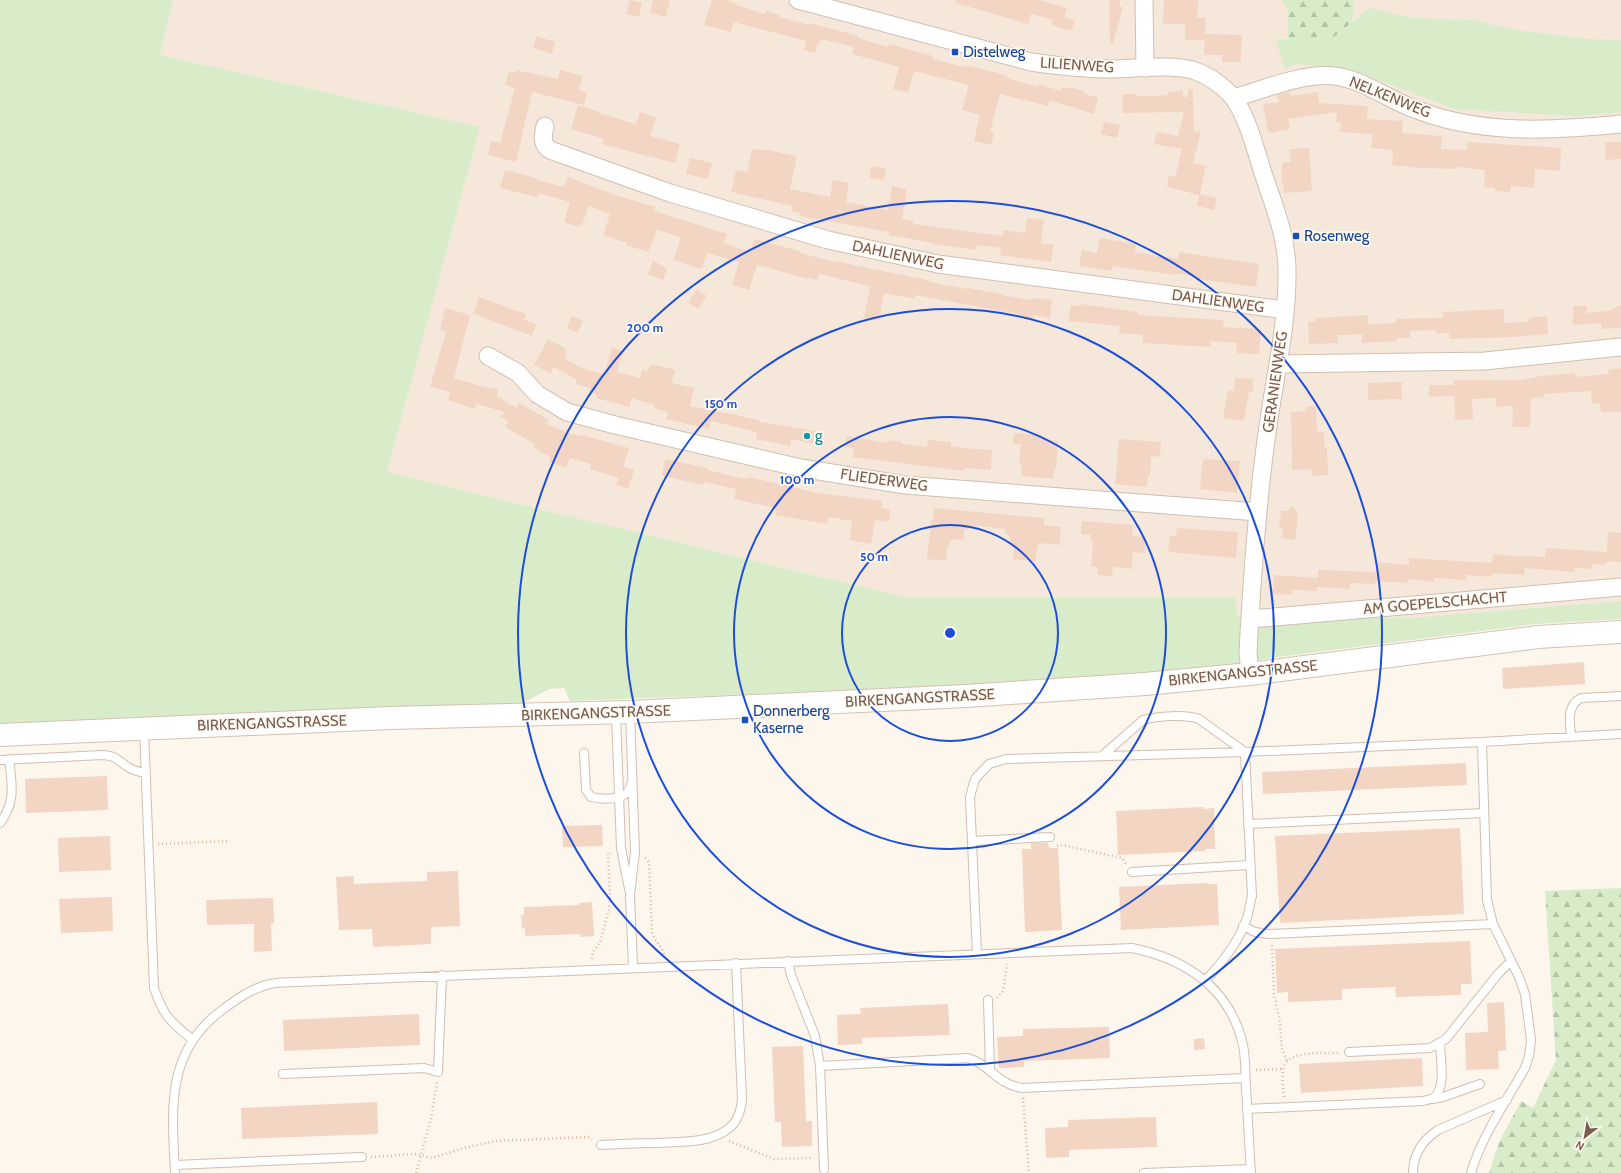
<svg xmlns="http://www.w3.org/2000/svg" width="1621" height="1173" viewBox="0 0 1621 1173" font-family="Cabin,sans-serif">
<defs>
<pattern id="forest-firs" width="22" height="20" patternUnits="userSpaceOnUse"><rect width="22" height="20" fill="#d8ecc9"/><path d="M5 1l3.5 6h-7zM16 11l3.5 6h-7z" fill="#b4c2a5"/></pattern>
</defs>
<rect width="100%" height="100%" fill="#fdf6ec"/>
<path fill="#f5e8da" d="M173 0H1621V601L1408 618 1238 616 1235 598H908L387 472 480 127 160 55Z"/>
<path fill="#d8ecc9" d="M0 0H173L160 55 480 127 387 472 908 598H1235L1238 616 1408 618 1621 601V619L1536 624 1279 657 1206 668 1023 684 570 701 564 688 549 689 523 703 0 725Z
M1370 8 1411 18 1473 20 1509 29 1587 39 1621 40V112L1577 116 1454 109 1353 70 1297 64 1285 68 1275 39 1329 41Z"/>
<path fill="url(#forest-firs)" d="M1281 0H1354L1352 22 1329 41 1288 40V9Z
M1621 888V1173H1489L1499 1142 1521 1101 1533 1108 1556 1060 1545 891Z"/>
<path fill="#f3d5c3" d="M630 0 642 3 639 17 626 14Z
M653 0H670L666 17 650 13Z
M712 0H727L736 3V5L765 14 766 11 780 15 779 17 810 25V23L836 30 858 36V38L888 47 889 44 933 56V59L964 67 965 65 994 72 1008 76 1007 78 1038 87 1039 84 1061 91 1062 87 1070 89V87L1083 91V93L1098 98 1094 114 1049 100 1048 106 1000 94 990 132 994 133 991 145 974 141 980 115 962 110 969 85 914 71 908 93 893 89 899 67 852 54 854 47 821 39 819 45H817L815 53 804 50 806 41 734 22 731 32 704 25Z
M956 0H1040L1067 8 1064 17 1075 20 1071 31 1052 25 1053 20 1031 14 1028 24 956 3Z
M1109 0H1120V7H1123L1113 44 1110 43Z
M1164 0H1198L1197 18H1206L1205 34 1242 35 1241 62H1222V55H1204L1205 40H1185V24H1163Z
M536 36 555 42 552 54 533 48Z
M516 70 558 79 560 70 583 76 579 90 587 93 584 105 532 92 516 162 488 155 491 141 500 143 515 88 505 85 509 71 515 73Z
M1189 89 1193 90 1194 131 1201 132 1193 163 1206 166 1200 194 1217 198 1214 210 1197 206 1199 195 1167 187 1169 176 1175 177 1182 149 1154 144 1157 132 1178 136 1184 112 1123 113 1122 94H1136V96H1153L1168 95V92L1183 91V97H1187Z
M1290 92V96L1318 92 1319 103 1368 106 1367 119 1403 121 1402 133 1442 136 1441 149 1467 150 1468 142 1561 148 1560 171 1535 169 1534 188 1511 186 1510 192 1495 191V188L1484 187 1485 170 1455 167V169L1427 168V169L1392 165 1393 150 1371 148 1373 134 1340 132 1341 122H1336L1337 112 1288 119 1290 129 1268 133 1263 104 1279 102 1277 95Z
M578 105 599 112 598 113 636 124 640 112 656 117 650 136 680 144 675 163 609 146 602 144 604 139 571 129Z
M1104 122 1120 125 1117 138 1101 134Z
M1605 142H1621V159L1606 160Z
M1309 148 1312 191 1284 193 1283 184H1282V163L1291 162 1289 149Z
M752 149 762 150V149L797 156 790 189 830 197 833 180 849 183 846 202 888 210 892 186 907 189 902 219 913 221V224L1003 236V230L1025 233 1027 218 1044 220 1041 243 1054 245 1051 262 1000 255 1001 248 976 245V250L933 244V243L889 235V232L799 216 800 213 791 211 792 206 731 192 736 170 747 172Z
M690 158 712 163 708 179 686 174Z
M871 166 886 168 884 180 869 178Z
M505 170 536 178V180L564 187 568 177 618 196 656 207 654 211 727 234 724 243 751 252 754 239 800 251V253L823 259 836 262 837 261 853 265 928 280V281L935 283 967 289 968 288 1002 294V295L1029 300V299H1036V298L1052 300 1050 318 1034 315 1033 319 1018 317V314L915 295V299L884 293 879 321 864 318 870 286 819 274 817 280 809 278 808 279 757 265 749 290 732 285 739 262 707 253 702 269 673 260 681 237 657 230 648 252 626 245 627 243 603 235 610 214 589 206 582 225 579 224 578 227 564 222 570 202 539 193 538 197 500 188Z
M1100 238 1136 244 1135 252 1178 259 1179 252 1259 264 1256 287 1197 279V277L1175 273V275L1113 266 1112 271 1079 266 1082 250 1097 253Z
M653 260 667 269 663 280 648 275Z
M697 289 707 296 698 309 688 302Z
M479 297 526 314 524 320 536 324 532 336 473 314Z
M1081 304 1138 312V315L1224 320 1223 327 1261 329 1259 354 1236 353 1237 343 1211 341V347L1142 343 1143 335 1119 333 1120 326 1068 321 1071 305 1081 306Z
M1621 305V328L1602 329 1601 323 1573 325V306H1587V313L1608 311Z
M445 308 470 315 454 378 480 386 498 389 497 396 516 408 519 403 549 420 547 424 574 435V434L582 436V435L629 448 623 466 634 470 628 489 616 485 619 478 590 469 591 464 570 458 566 468 549 462 550 457 533 447 535 444 505 427 508 421 500 417 505 412 476 404 474 409 448 400 451 392 430 387 446 332 440 330Z
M1504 309V323L1529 322V318L1547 316 1548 334 1513 337 1449 339V333H1437L1436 330 1410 331V338H1397V341L1362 343V334L1349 335H1338V343L1309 344 1308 322H1315V318L1368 315V324L1396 323V319L1443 318V312Z
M572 316 583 321 577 333 567 328Z
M548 339 566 349 565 352 567 354 565 359 580 367 604 375 612 348 623 351 617 372 640 378 642 370 648 371 650 364 676 370 671 383 694 388 690 406 760 420V422L816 431 813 444 791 439 790 446 756 439 757 432 711 421 709 429 666 419 668 412 654 408V405L632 398 629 407 596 398 597 394 589 392 590 388 576 384 577 380 554 367 550 373 534 365Z
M1621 368V412H1601L1600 403 1592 404 1591 391 1543 394 1544 397 1531 398 1530 427H1512L1513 406 1496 407V398L1472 399 1473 419 1455 420 1454 396 1429 397V385H1454L1453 380H1521L1541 376 1575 373V377L1609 374 1608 370Z
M1235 378 1253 379V392H1249L1244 421 1223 418 1228 391H1234Z
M1402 382V399L1368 400V383Z
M1308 406H1316L1317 432H1324L1325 448H1327L1328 475 1312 476 1311 469 1292 470 1291 412 1304 411Z
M1014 433 1041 435 1040 439 1058 441 1056 469H1054L1053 479 1021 476 1022 465H1019L1021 444H1013Z
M847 436 887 443 888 440 902 442V444L927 447 928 440 951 442V446L964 448 992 450 991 470 965 468 964 471 852 457 854 448 845 447Z
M1119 439 1161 442 1160 457 1151 456 1150 476H1148L1147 487 1115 484Z
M665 459 707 468V470L741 478 749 479V477L818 493 882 501 881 508 891 510 889 522 875 520 871 544 849 540 852 521 828 517 827 524 775 515 776 508 734 499 736 489 704 482 703 485 662 476Z
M1203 459 1240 461 1237 493 1200 489Z
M1293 506 1298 515 1295 540 1281 538 1283 528 1279 527 1281 511H1287Z
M934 508 1044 518V525L1061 527 1060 545 1039 543 1038 547 1037 546 1036 561 1013 559 1014 544H1010V535L1005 534V529L970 525 969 529H964V540L952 539 947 547 946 561 927 559 931 520H933Z
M1082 521 1133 525 1132 536 1146 537 1145 553 1133 552 1132 569 1113 567 1112 576 1098 575V567L1091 566 1093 541H1090L1091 535 1081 534Z
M1177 528 1238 532 1236 558 1168 552 1170 536H1176Z
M1608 532 1621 533V562L1606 561 1607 556 1606 565 1593 564 1592 569 1575 568 1574 572 1525 568 1524 575 1492 573 1491 577 1466 575V580L1434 578V582L1408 579 1407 583 1375 581V584L1350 583 1349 589 1317 587V591L1292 590V595L1273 594 1274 575 1318 578V570L1376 572V562L1409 565V558L1492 563 1493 554 1525 557V556L1545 557 1546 548 1607 552Z
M1584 662 1585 684 1503 689 1502 668Z
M1466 763 1467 785 1263 794 1262 772Z
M107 776 108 810 26 813 25 779Z
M1203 807V809L1214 808 1215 849H1205V851L1118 855 1116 811Z
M602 825 603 846 563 847 562 826Z
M1460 828 1464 914 1280 923 1275 836Z
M110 836 111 870 59 872 58 838Z
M1031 843H1048L1049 848H1058L1062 930 1025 932 1022 849H1031Z
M458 871 460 926 431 927V944L373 947 372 929 339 930 336 877 354 876V884L427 881V872Z
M1207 883V884H1217L1219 925 1121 930 1119 887Z
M112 897 113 931 61 933 59 899Z
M273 898 274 923H271L272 951 254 952V924L207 925 206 900Z
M592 902 594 936 580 937V934L525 936V928L522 929 521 915H524V907L579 905V903Z
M1470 941 1472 984H1461V995L1396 997 1395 987 1342 989V1000L1288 1002V992L1277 993 1275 949Z
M1504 1002 1506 1050 1498 1051 1499 1069 1466 1070 1465 1033 1488 1032 1487 1003Z
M948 1004 950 1035 862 1038V1044L838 1045 837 1015 861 1014 860 1008Z
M419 1014 420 1045 284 1051 283 1020Z
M1109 1027 1110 1058 1024 1061V1067L999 1068 997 1037 1023 1036V1029Z
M1204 1038 1205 1049 1194 1050V1039Z
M803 1046 806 1121H812V1146L782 1147 781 1122H775L772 1047Z
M1422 1058 1423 1086 1301 1093 1299 1064Z
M377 1102 378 1134 242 1139 241 1108Z
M1156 1117 1157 1147 1069 1150V1157L1046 1158 1045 1128 1068 1127V1120Z"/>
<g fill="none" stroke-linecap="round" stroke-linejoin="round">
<g stroke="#d1beb0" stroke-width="10">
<path id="lane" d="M630 713 635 852 630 895 633 967
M616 714 621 848 629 889
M144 729 154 988C163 1015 170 1022 192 1039
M1571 737C1570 722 1566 706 1581 698L1621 696
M584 753 586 790 591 797C599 799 616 800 624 795 628 793 630 788 631 784
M1102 756 1143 720C1158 716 1185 714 1199 719L1245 752 1482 742 1621 734
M0 760 102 755C118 756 116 760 128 767 133 771 140 772 146 773
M0 823C16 802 12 784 9 759
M1248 824 1484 813
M972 841 1050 837
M1132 872 1250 865
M1243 926 1255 932 1269 934 1493 924
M977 954 970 797 975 779 989 764 1006 759 1245 752 1252 896C1250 903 1249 911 1247 918 1239 942 1222 963 1205 981
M788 961 791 975 815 1036 820 1066 968 1058C991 1065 996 1084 1022 1088L1245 1078
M988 1000 990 1071
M1349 1052 1430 1048 1446 1039 1498 974 1511 961
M820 1066 824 1169
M283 1074 424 1068 438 1072 442 975
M1433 1099 1443 1097 1480 1084
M1247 1109 1423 1101C1426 1100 1430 1100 1433 1098 1447 1090 1440 1057 1440 1043
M601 1145C620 1144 638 1143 657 1143 681 1141 708 1144 728 1129 738 1122 741 1110 742 1099L736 963
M175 1165 362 1157
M175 1173C172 1110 165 1052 222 1010 237 999 252 988 270 984 279 982 289 982 297 982L1132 948C1186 959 1230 988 1243 1045 1246 1059 1245 1074 1246 1088 1248 1116 1249 1145 1251 1173
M1144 1173 1250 1169
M1413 1173C1413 1154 1423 1140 1438 1130L1507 1100
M1471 1173C1482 1135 1506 1102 1525 1068L1529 1056 1531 1040 1525 994 1519 977 1493 924 1487 900 1482 742"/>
</g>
<g stroke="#d1beb0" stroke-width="19">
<path id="street" d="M798 0 1031 62C1058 66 1085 69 1112 69 1137 69 1175 63 1198 72 1211 77 1227 89 1235 100 1249 122 1255 148 1263 173 1274 206 1288 239 1287 275 1287 326 1275 376 1268 426 1257 501 1252 577 1248 652L1250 674
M1144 0 1145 68
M1234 98C1262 90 1305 72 1334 76 1362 79 1386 98 1412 108 1477 135 1552 131 1621 124
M545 126C543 136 541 144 550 150L670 193 828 240 938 264 1285 310
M488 356 518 373 537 394 567 412 615 425 801 468 905 485 1258 512
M1278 364 1485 361 1621 347
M1250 618H1263L1621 587"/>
</g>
<g stroke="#d6c0b0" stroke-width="24">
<path id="secondary" d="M0 735 390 718 630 712 966 696 1145 684 1250 674 1538 637 1621 632"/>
</g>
<path stroke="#d9b8a5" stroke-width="2.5" stroke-dasharray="1 3" stroke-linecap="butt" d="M158 844 229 841
M1057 846 1062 845 1122 858 1126 864
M645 858 649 862 652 932C654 942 664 947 665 958
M1272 945 1274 993 1280 1023 1282 1049 1287 1061
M592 959 593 952 600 942 609 909 610 897 608 853H611
M997 998 1003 991 1007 964
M1256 1070 1283 1069
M1284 1097C1283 1088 1282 1078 1283 1069 1287 1049 1323 1054 1339 1053
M1023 1098 1029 1173
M729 1141 774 1159 812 1158
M371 1157 415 1154 432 1158 464 1148 495 1141 589 1137 592 1139
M416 1173 432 1114 437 1082"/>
<use href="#lane" stroke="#fff" stroke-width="8"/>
<use href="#street" stroke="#fff" stroke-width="17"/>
<use href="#secondary" stroke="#fff" stroke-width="22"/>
</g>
<g fill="none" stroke="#1d4ed8" stroke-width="2">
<circle cx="950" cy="633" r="108"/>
<circle cx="950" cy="633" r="216"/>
<circle cx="950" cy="633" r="324"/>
<circle cx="950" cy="633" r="432"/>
</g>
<g fill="#1a4fb4" stroke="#fffaf3" stroke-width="1.5">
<rect x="951" y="48" width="8" height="8" rx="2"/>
<rect x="1292" y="232" width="8" height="8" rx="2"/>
<rect x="741" y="716" width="8" height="8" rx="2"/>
</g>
<circle fill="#0f9aa8" stroke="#fffaf3" stroke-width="1.5" cx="807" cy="436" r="4"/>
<g text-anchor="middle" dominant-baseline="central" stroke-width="3.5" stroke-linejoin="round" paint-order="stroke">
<g font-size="15" fill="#164399" stroke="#fffaf3" text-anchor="start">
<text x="963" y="52">Distelweg</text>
<text x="1304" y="236">Rosenweg</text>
<text x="753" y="711">Donnerberg<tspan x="753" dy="17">Kaserne</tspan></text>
</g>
<g font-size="15" fill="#7a5c4d" stroke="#fffaf3">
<text transform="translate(1077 65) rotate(4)">LILIENWEG</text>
<text transform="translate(1390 97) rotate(22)">NELKENWEG</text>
<text transform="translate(898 255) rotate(12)">DAHLIENWEG</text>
<text transform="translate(1218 301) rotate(8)">DAHLIENWEG</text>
<text transform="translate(1275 382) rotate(-82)">GERANIENWEG</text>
<text transform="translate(884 480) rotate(8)">FLIEDERWEG</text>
<text transform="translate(1435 603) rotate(-5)">AM GOEPELSCHACHT</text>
<text transform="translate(1243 673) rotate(-6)">BIRKENGANGSTRASSE</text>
<text transform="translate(920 698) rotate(-3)">BIRKENGANGSTRASSE</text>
<text transform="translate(596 713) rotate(-2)">BIRKENGANGSTRASSE</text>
<text transform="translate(272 723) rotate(-2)">BIRKENGANGSTRASSE</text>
</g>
<g font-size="15" fill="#0d838f" stroke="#fffaf3" text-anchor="start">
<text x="815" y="436">g</text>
</g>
</g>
<circle cx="950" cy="633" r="6" fill="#1d4ed8" stroke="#fffaf3" stroke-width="2"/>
<g font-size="12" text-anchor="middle" font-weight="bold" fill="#1d4ed8" stroke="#fffaf3" stroke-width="3.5" stroke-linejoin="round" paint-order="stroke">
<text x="645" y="332">200 m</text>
<text x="721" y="408">150 m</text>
<text x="797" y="484">100 m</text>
<text x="874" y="561">50 m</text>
</g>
<g transform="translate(1585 1137) rotate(211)" stroke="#fffaf3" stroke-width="3" paint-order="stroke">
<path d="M0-3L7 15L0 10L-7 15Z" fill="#7a5c4d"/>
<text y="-6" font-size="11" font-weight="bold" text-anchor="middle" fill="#7a5c4d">N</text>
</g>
</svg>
